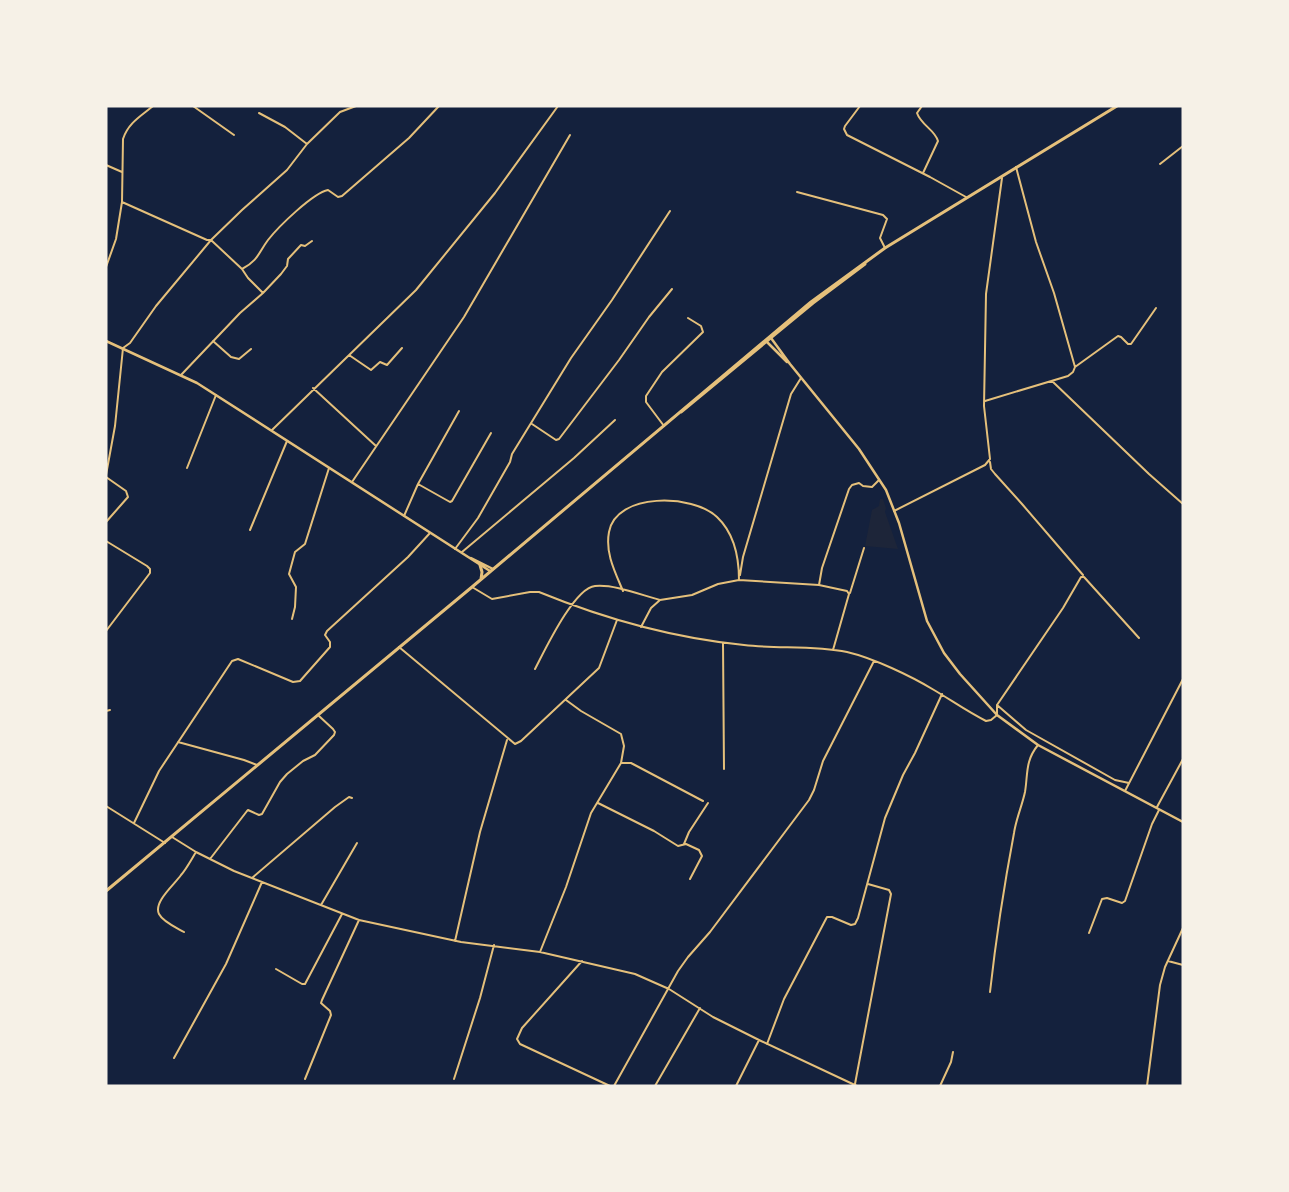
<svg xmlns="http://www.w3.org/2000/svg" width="1289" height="1192" viewBox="0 0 1289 1192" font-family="'PT Serif',serif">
<rect width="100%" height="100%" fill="#14213d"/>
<path fill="#1d2539" d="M880 499H883L886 508 885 512 898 549 865 546 872 510 879 506Z"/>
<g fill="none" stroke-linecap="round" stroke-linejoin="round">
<path stroke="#e5c07b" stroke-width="2" d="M193 106 234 135
M860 106 845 126 844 129 847 135 930 177 966 197
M922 106 917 113C921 125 935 130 938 141L923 173
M259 113 285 127 307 144
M1160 164 1183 146
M106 165 122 172
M797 192 883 215 887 219 880 238 885 248
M122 202 207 240H211L242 269 248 278 263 293 240 313 181 375
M106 267 116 239 122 202 123 139C128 123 141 116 153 106
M242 269C258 261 259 252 268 240 279 226 313 193 328 190L338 197 342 196 409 138 439 106
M263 293 281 274 287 266 288 259 301 245 305 246 312 241
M213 341 231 357 239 359 251 349
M349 355 371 370 380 362 387 365 402 348
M1075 367 1118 336 1121 337 1128 344H1131L1156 308
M1052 381 1149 474 1183 504
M313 388 376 446
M985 401 1068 376 1073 372 1075 367 1054 293 1036 242 1016 167
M532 424 556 440 559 439 619 360 649 317 672 289
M664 426 646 402V396L662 372 703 332 701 326 688 318
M272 430 416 290 495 193 558 106
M990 462 991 469 995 474 1022 504 1083 575
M187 468 216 395
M106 475 115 426 123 348 130 343 156 306 211 240 242 210 287 170 307 144 340 112 356 106
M106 477 126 491 128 497 106 522
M352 482 464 317 570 135
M418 484 450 502 452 501 491 433
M894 511 985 465 990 459 984 406 986 294 1002 178
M404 516 418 484 459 411
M250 530 287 441
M106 541 147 566 150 569V573L106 631
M455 549 478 518 510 462 512 454 571 358 612 300 670 211
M462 552 574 458 615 420
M740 575 743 557 791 394 801 378
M819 585 822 568 849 489 852 485 859 483 863 486 872 487 879 480
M472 587 492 599 530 592H539C605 619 673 638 744 645 778 649 813 645 847 652 873 658 911 676 934 690 951 700 968 712 986 721L991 720 997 715V705L1063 608 1081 577H1084L1139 638
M623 591C615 572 605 553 609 532 616 492 693 494 717 517 734 533 739 557 739 580
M850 593 864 548
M292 619 295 607 296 587 289 574 295 552 305 544 329 468
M641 627 651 608 660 600 692 595 718 584 739 580 819 585 847 591 849 594 833 650
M723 643 724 769
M399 647 515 744 521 741 599 668 617 620
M535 669C545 650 574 588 595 586 614 584 641 595 660 600
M566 700 581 711 621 734 624 746 621 763
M997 705 1026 730 1115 780 1129 783
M106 711 110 710
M178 742 244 760 257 765
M1125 791 1183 679
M598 803 654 831 678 846 686 844 699 850 702 856 690 879
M106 806 165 843
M1157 807 1183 759
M134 823 159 771 232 661 238 659 293 682 300 681 330 647V642L325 635 327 631 408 557 430 533
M172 837 196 852 234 871 359 920 461 942 540 952 635 974 669 989 713 1017 759 1040 857 1086
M684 844 689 832 708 803
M210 859 247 811 248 810 259 815 262 814 280 782 287 774 303 761 315 755 334 735 335 732 333 729 319 716
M252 878 335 807 349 797 352 798
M321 905 357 843
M184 932C177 928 163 922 159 914 153 902 175 884 181 875 187 868 191 860 196 852
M1089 933 1102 899 1107 898 1122 903 1125 901 1152 824 1159 810
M455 941 480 832 507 740
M540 952 566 887 591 813 621 763H631L703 801
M582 961 522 1028 517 1039 520 1044 610 1086
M1168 961 1183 965
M276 969 302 984H305L342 914
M990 992C996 938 1004 886 1014 833 1016 819 1022 806 1025 792 1028 774 1025 761 1038 745
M767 1044 784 999 827 917H832L851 925 855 924 858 918 885 818 903 775 915 753 942 694
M174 1058 226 964 262 882
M305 1079 331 1015 330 1011 321 1003 322 1000 359 920
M454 1079 480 998 494 945
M855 1084 891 894 889 890 868 884
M614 1086 678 971 688 957 710 932 809 800 814 790 823 761 874 661
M655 1086 700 1008
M736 1086 759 1040
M940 1086 951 1062 953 1052
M1147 1086 1160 985 1165 967 1183 928"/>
<path stroke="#e5c07b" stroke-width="2.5" d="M771 338 790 364 859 449 886 490 899 523 927 621 944 653 960 674 997 715 1038 745 1183 822
M106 341 197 383 490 571
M766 341 787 362
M471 558 493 569"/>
<path stroke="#e5c07b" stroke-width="3" d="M681 412 813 303 865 264
M480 565 482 572 481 579
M106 891 472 587 811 302 885 248 1117 106"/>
</g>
<rect width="1289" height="1192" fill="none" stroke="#f6f1e7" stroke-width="215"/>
</svg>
